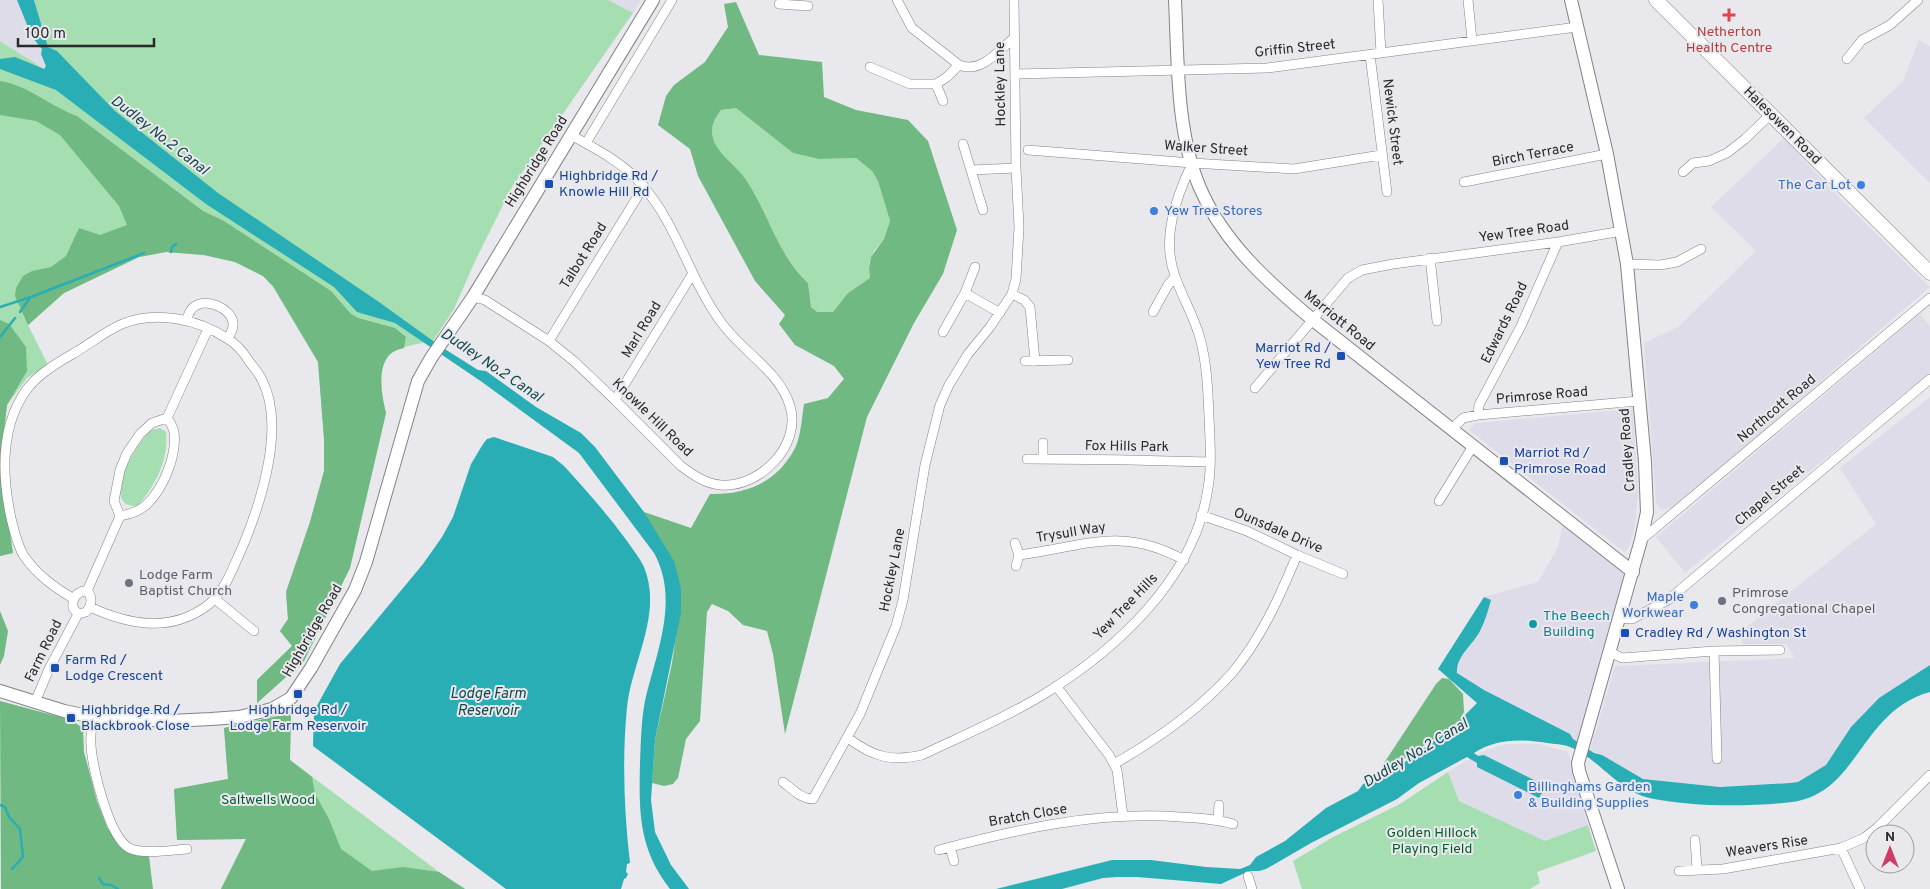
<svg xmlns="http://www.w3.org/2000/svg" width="1930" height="889" viewBox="0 0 1930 889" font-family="Overpass,sans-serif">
<rect width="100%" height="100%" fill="#e9e8ed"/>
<path fill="#dedce8" d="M0 0H25L71 86 0 41Z
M608 0H641L633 13Z
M1919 40 1930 46V183L1864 118 1903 81Z
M1784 138 1828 186 1930 287 1716 471 1671 508 1661 510 1656 503 1644 343 1678 327 1756 251 1711 207Z
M1920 314 1930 326V373L1685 573 1656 537Z
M1930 397V665L1879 698 1851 727 1826 765 1798 782 1720 787 1643 779 1590 750 1615 666 1795 658 1786 644H1743L1740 632 1876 524 1840 468Z
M1633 409 1638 492 1635 527 1628 549 1624 552 1469 430 1476 423Z
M1563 524 1633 572 1581 749 1438 669 1484 597 1538 582 1558 547Z
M1505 744H1539L1568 752 1588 825 1545 841 1459 801 1448 772 1479 753Z"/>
<path fill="#a5deb1" d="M34 0H608L633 13 512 187 476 259 454 309 433 341C420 344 403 345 392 353 376 364 382 397 386 413L350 568 304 661 257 703V680L292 646 280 631 288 619 286 592 310 522 324 471V439L318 362 273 287 263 276 235 262 204 255 166 252 139 257 64 293 28 325 48 365 27 378 7 405 0 466 13 553 0 556V41L71 86 57 51 48 47Z
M736 108 793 153 819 159 856 158 872 171 878 181 890 221 884 239 874 251 869 263 870 278 848 293 833 312H817L811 307 808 283C780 258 770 218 750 187 741 172 717 155 713 138 710 126 715 118 721 110Z
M160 428 166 432C169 461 155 485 138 506 98 509 136 441 152 430 154 429 157 429 160 428Z
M291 713 290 760 439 872 465 889H221L246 839 177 840 174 789 228 779 224 728Z
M1448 772 1459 801 1545 841 1588 825 1596 851 1537 872 1540 883 1530 889H1302L1293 861 1333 837 1400 804Z"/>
<path fill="#70b982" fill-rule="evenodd" d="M736 2 759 55 822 62 824 97 856 110 908 120 928 141 957 230 943 274 914 323 867 417 785 734 773 654 767 631 743 625 728 611 712 604 707 612 700 721 686 739 678 778 673 784 664 786 652 783 655 740 672 663 681 601V588L644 512 691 528 710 494C748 495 779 481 796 446 801 434 802 417 804 404L828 398 844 379 834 366 795 345 779 324 785 315 755 281 698 176 690 149 658 125 666 96 674 85 705 62 728 27 724 4ZM736 108 793 153 819 159 856 158 872 171 878 181 890 221 884 239 871 257 869 268 870 278 848 293 833 312H817L811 307 808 283C778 256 768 212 746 180 737 166 717 154 713 138 710 126 715 118 721 110Z
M0 81C28 85 51 107 77 116L203 211 224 221 331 291 351 314 358 318 395 328 406 337 404 348C400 349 393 351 390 354 376 369 382 396 386 413L350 568 304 661 257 703V680L292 646 280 631 288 619 286 592 310 522 324 471V439L318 362 273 286 263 276 235 262 204 255 166 252 139 257 64 293 28 325 15 296 16 288 23 276 32 271 51 267 66 256 79 228 100 235 127 225 119 206 60 135 36 121 0 115Z
M0 320 9 324 26 347 27 371 7 405 0 466 13 553 0 556Z
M0 611 8 631 4 656 0 665Z
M1442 678 1449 679 1463 694 1464 712 1459 721 1443 733 1390 768 1385 770 1382 769 1384 763 1436 684Z
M0 701 71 720 83 728 84 752 97 801 107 827 118 842 149 856 153 889H1Z
M291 713 290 760 312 777 315 794 329 819 341 849 372 871 403 867 439 872 465 889H221L246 839 177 840 174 789 228 779 224 728Z"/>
<path fill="#29aeb6" d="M17 0H34L48 47 57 51 115 111 218 193 379 302 440 346 478 370 486 371 536 407 581 433 595 447 644 512 674 561 681 588V613L655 740 651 800 655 832 671 865 689 889H670C638 848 639 811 640 762 641 742 641 721 645 701 656 653 680 600 654 553L579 453 482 382 395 323 357 312 334 287 206 204 56 90 0 69V59L15 57 44 69 46 66 41 54 42 49 32 37Z
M494 437 553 457 564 466C586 490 608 515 627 541 633 550 640 558 644 567 663 614 632 661 627 707 622 759 624 811 630 863L627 864 626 872 628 874 626 878 624 879 621 889H506L313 746 314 711 340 664 423 564 442 537 453 517 471 464 483 444 487 439Z
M1484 597 1491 600C1488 611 1485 621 1480 631 1472 646 1456 656 1457 673L1484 690 1570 734 1573 739 1594 753 1602 755 1643 779 1720 787 1790 783 1798 782 1826 765 1851 727 1879 698 1930 665V692C1860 711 1859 793 1792 802 1748 807 1692 807 1649 798 1625 792 1608 772 1589 758 1583 754 1576 749 1570 747 1563 744 1554 744 1547 743 1521 739 1497 738 1474 753L1478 756 1484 755 1546 786 1539 798 1477 767V763L1467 757 1419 783 1397 799 1311 843 1266 869 1259 871H1249L1221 884 1137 877H1118L1103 878 1062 889H996L1112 860H1151L1206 867 1240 869 1250 865 1256 857 1285 841 1326 808 1358 791 1363 784 1379 778 1402 764 1451 729 1477 703 1438 669Z"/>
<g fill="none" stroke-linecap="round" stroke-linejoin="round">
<path stroke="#29aeb6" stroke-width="2.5" d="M171 252 172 247 176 244
M0 307 31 297 144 253
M20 312 30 298
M0 337 15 318
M0 805 5 807 9 817 20 829 23 857 12 869
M99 878 103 884 111 885 118 889"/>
<g stroke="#838286" stroke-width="10">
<path id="street" d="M897 0 912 28 959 65C981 74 998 51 1014 38
M1378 0 1381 53
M1468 0 1472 40
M779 4 808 6
M1370 55 1387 192
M1847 59 1862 40 1890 25 1918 0
M870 67 910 84H936L943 101
M1015 74 1267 68 1577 27
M936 84 947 77 959 65
M586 143 672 0
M963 144 983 210
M1028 150 1192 163 1294 169 1381 155
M971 170 1016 168
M1683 172 1693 163 1709 161 1727 153 1745 139 1771 114
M1464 182 1607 154
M1430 258 1437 321
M1627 264 1660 265 1677 262 1701 249
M965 293 1000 313
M1012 294 1024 300 1030 307 1035 361
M473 297 485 300 549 341 575 362 615 400 681 466C693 475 706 484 721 485 760 488 802 445 790 406 779 370 742 352 721 322 690 280 677 224 642 185 624 163 596 149 571 135
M1153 312 1168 285 1175 277
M187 320C188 315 190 309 195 306 207 298 231 308 233 323 234 329 230 334 228 339
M943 332 965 293 975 267
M549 341 644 186
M1025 361 1068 360
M1255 388 1348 278 1362 270 1393 264 1558 242 1622 231
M615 400 693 273
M1478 415 1479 405 1521 326 1558 242
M1452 429 1463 418 1478 415 1639 401
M1027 459C1088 459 1149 460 1210 462
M1043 459V443
M1439 501 1473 446
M1201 515 1247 531 1297 555 1343 574
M120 516C131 514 141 511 148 503 164 487 177 455 174 432 173 427 170 422 167 418
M1641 540 1930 298
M1015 543 1019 555 1016 566
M1019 555C1083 547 1121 525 1184 560
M84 591H87C93 597 92 606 86 612L78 614 73 608C72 600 75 593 84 591Z
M87 591 120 516 114 501 120 470 127 453 140 434 152 423 167 418 208 329
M74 599C54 587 37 575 24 556 17 545 14 530 11 518 2 476 0 426 27 389 39 373 59 362 76 352 91 343 106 331 122 324 156 310 198 319 228 339 236 344 244 353 249 361 253 367 259 373 262 380 286 426 261 503 242 548 233 567 225 592 208 605 171 633 129 625 90 607
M215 599 254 631
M1619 618 1632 619 1668 600 1930 379
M1714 651 1717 759
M1610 652 1622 658 1714 651 1780 650
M1056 686 1109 755 1117 770 1123 816
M35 702 49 669 78 614
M93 717C92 726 90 736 91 745 92 767 109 837 129 848 142 855 173 850 187 849
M848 738C873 757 892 762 922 755 962 736 1003 719 1041 696 1115 651 1195 579 1208 488 1212 465 1210 441 1209 417 1208 391 1207 364 1200 338 1194 316 1182 297 1175 276 1161 238 1176 198 1192 163
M1114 764C1158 739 1198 711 1232 673 1261 639 1280 596 1297 555
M783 782C792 789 801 799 813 799L860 714 896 626 903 600 925 465 940 405 949 385 968 354 990 327 1012 294 1016 279 1019 227 1016 168 1014 0
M1218 820 1219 805
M1695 840 1697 869
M950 847 954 861
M1841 848 1860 889
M939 850C1018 829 1098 811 1180 817 1199 818 1216 819 1233 824
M1679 871 1723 869 1841 848 1864 838 1877 828 1930 775
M1248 876 1252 889"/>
</g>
<g stroke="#838286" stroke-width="14">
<path id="secondary" d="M1175 0C1178 60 1176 132 1200 188 1223 242 1269 283 1313 320L1633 572
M1571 0 1607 154 1627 264 1645 462 1647 512 1641 540 1578 763 1579 771 1618 889
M0 691 64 711 93 717 170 721 211 719 239 717 272 709 291 698 311 668 355 590 366 562 418 381 431 358 473 297 653 0"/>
</g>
<g stroke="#838286" stroke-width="15">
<path id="primary" d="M1656 0 1930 273"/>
</g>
<use href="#street" stroke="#fff" stroke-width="9"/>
<use href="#secondary" stroke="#fff" stroke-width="12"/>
<use href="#primary" stroke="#fff" stroke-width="14"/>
</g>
<path fill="#e0444e" stroke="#e9e8ed" stroke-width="2" d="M1726.5 7.5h5v5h5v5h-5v5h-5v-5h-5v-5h5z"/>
<g fill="#1a4fb4" stroke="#e9e8ed" stroke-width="2">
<rect x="544" y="179" width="10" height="10" rx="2.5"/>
<rect x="1336" y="351" width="10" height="10" rx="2.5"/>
<rect x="1499" y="456" width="10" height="10" rx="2.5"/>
<rect x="1620" y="628" width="10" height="10" rx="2.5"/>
<rect x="50" y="663" width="10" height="10" rx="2.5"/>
<rect x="293" y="689" width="10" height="10" rx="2.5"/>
<rect x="66" y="713" width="10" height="10" rx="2.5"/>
</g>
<g fill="#3f7fe0" stroke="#e9e8ed" stroke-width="2">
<circle cx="1861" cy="185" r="5"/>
<circle cx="1154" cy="211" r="5"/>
<circle cx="1694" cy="605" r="5"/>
<circle cx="1518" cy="795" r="5"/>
</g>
<g fill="#6b7280" stroke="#e9e8ed" stroke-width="2">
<circle cx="129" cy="583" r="5"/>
<circle cx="1722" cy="601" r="5"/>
</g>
<circle fill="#0f9aa8" stroke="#e9e8ed" stroke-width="2" cx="1533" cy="624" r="5"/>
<g text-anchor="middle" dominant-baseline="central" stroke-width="4" stroke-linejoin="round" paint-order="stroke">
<g font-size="14" fill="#be3a42" stroke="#e9e8ed">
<text x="1729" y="32">Netherton<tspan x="1729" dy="16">Health Centre</tspan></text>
</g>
<g font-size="14" fill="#29292a" stroke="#e9e8ed">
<text transform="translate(1295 49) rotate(-6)">Griffin Street</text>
<text transform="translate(1001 84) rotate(-91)">Hockley Lane</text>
<text transform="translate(1392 122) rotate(83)">Newick Street</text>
<text transform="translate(1782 126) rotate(45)">Halesowen Road</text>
<text transform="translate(1206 149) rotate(4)">Walker Street</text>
<text transform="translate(1533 155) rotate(-11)">Birch Terrace</text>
<text transform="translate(537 162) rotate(-58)">Highbridge Road</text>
<text transform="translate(1524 232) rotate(-8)">Yew Tree Road</text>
<text transform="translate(584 256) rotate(-58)">Talbot Road</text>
<text transform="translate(1339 321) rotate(39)">Marriott Road</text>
<text transform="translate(1505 323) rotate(-64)">Edwards Road</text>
<text transform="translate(642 330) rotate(-59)">Marl Road</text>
<text transform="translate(1542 396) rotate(-5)">Primrose Road</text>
<text transform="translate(1777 409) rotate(-40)">Northcott Road</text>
<text transform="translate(652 418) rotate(44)">Knowle Hill Road</text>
<text transform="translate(1127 447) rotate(1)">Fox Hills Park</text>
<text transform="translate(1628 450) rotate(-94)">Cradley Road</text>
<text transform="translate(1770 496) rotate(-40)">Chapel Street</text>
<text transform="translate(1278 531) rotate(23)">Ounsdale Drive</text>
<text transform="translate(1071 533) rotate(-9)">Trysull Way</text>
<text transform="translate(893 570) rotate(-79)">Hockley Lane</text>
<text transform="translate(1126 607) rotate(-46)">Yew Tree Hills</text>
<text transform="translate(313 631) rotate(-60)">Highbridge Road</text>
<text transform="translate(44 651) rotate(-64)">Farm Road</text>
<text transform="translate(1028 816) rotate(-10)">Bratch Close</text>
<text transform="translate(1767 847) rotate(-9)">Weavers Rise</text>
</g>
<g font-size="14" fill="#164399" stroke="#e9e8ed" text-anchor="start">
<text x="559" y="176">Highbridge Rd /<tspan x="559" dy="16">Knowle Hill Rd</tspan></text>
<text x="1331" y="348" text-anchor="end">Marriot Rd /<tspan x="1331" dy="16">Yew Tree Rd</tspan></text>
<text x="1514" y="453">Marriot Rd /<tspan x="1514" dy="16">Primrose Road</tspan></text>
<text x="1635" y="633">Cradley Rd / Washington St</text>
<text x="65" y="660">Farm Rd /<tspan x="65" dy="16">Lodge Crescent</tspan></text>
<text x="81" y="710">Highbridge Rd /<tspan x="81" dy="16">Blackbrook Close</tspan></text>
<text x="298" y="710" text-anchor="middle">Highbridge Rd /<tspan x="298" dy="16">Lodge Farm Reservoir</tspan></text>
</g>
<g font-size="14" fill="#366cbe" stroke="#e9e8ed" text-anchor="end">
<text x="1851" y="185">The Car Lot</text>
<text x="1164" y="211" text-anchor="start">Yew Tree Stores</text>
<text x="1684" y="597">Maple<tspan x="1684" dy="16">Workwear</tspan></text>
<text x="1528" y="787" text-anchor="start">Billinghams Garden<tspan x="1528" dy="16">&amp; Building Supplies</tspan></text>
</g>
<g font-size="14" fill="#5b616d" stroke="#e9e8ed" text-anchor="start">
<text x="139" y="575">Lodge Farm<tspan x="139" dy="16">Baptist Church</tspan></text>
<text x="1732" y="593">Primrose<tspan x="1732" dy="16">Congregational Chapel</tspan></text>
</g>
<g font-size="14" fill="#0d838f" stroke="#e9e8ed" text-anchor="start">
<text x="1543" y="616">The Beech<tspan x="1543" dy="16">Building</tspan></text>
</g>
<g font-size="14" fill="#045d2a" stroke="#e9e8ed">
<text x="268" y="800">Saltwells Wood</text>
<text x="1432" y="833">Golden Hillock<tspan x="1432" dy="16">Playing Field</tspan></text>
</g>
<g font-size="15" font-style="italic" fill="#12494c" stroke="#e9e8ed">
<text transform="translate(159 136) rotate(38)">Dudley No.2 Canal</text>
<text transform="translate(491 366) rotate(34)">Dudley No.2 Canal</text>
<text x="488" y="694">Lodge Farm<tspan x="488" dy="17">Reservoir</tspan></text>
<text transform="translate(1416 754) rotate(-31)">Dudley No.2 Canal</text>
</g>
</g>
<g transform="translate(1890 849)"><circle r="24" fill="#e9e8ed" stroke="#9c9c9f"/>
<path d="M0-4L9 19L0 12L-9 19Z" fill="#cc3d66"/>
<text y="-8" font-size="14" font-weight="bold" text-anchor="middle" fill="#29292a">N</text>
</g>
<path d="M18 38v8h136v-8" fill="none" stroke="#29292a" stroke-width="2.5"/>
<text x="25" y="38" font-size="15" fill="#29292a" stroke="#e9e8ed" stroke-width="4" paint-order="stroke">100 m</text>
</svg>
